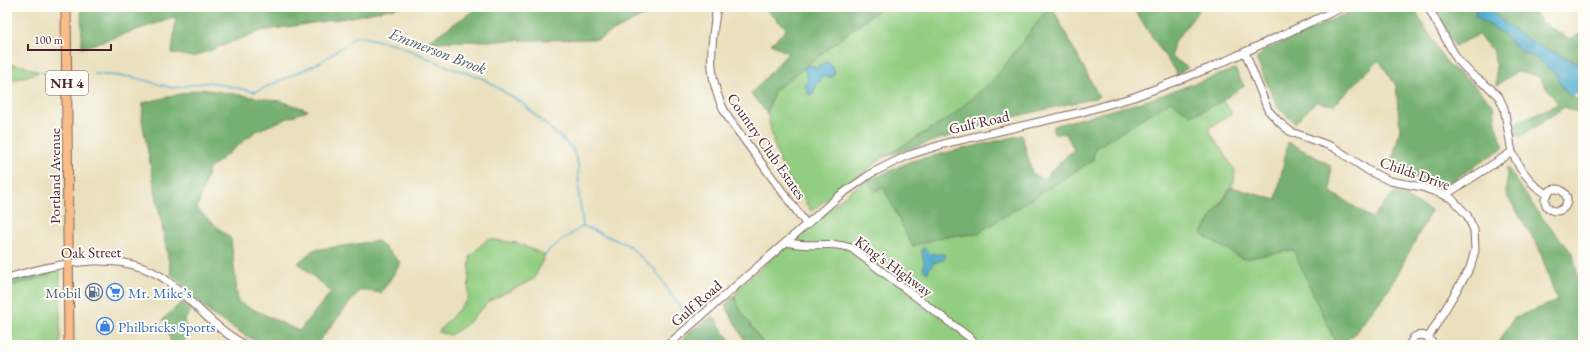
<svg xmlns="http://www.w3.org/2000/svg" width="1590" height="352" viewBox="0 0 1590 352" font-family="'EB Garamond',serif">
<rect width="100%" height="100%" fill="#fdfcf7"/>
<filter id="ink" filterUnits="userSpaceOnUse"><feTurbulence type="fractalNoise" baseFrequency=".025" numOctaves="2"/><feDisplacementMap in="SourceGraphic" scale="8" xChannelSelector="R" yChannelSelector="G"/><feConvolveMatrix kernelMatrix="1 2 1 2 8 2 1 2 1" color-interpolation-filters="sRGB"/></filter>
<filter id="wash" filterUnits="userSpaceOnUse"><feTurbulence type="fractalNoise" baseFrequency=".012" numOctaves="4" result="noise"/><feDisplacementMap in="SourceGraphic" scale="16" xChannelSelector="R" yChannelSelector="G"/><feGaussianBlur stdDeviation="0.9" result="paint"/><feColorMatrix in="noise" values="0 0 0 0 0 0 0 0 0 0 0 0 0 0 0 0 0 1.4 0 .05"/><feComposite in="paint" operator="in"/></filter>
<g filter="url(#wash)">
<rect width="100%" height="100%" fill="#eae0bd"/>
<path fill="#92cd81" stroke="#6e7656" d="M884 7H1049L995 78 952 116 884 157 811 211 782 168 774 144 767 113 774 91 871 15Z
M7 64 23 66 39 72 14 80 7 79Z
M1223 100 1232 113 1208 129 1235 170 1234 182 1201 234 1243 259 1293 250 1337 345H764L742 313 734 296 739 287 852 190 868 181 874 191 884 188 912 245 947 236 977 234 1095 148 1171 101 1198 113Z
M488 239 517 243 545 255 534 279 491 300 465 326 450 335 438 332 468 299 470 256Z
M60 268V345H7V285Z"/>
<path fill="#75b06f" stroke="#60684d" d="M81 7H112L137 12 138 7H399L352 17 261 31 193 57 172 53 176 17 82 48Z
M479 7H660L598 39 427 42Z
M763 7H884L871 15 774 91 767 113 751 94 788 53 771 44 787 29Z
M1049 7H1052L1099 97 996 121 884 157 952 116 995 78Z
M1132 7H1193L1199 10 1174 43 1171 56 1188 68 1177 74Z
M1361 7H1413L1448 65 1470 81 1494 106 1497 130 1504 147 1443 187 1390 170 1400 129 1396 86 1379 60 1334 105 1316 102 1295 123 1277 106 1256 59 1265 50Z
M1434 7H1477L1475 16 1502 33 1521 51 1538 58 1549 69 1558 75C1560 90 1570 96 1583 102V114L1564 107 1543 122 1520 137 1512 132 1517 122 1558 104 1538 76 1517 72 1497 85 1494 52 1478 35 1455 46Z
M1488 7H1532L1541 21 1569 39 1583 33V65C1546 50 1515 37 1488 7Z
M1235 69 1244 86C1227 97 1210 109 1190 115L1171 101 1095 148 1093 160 977 234 947 236 912 246 884 188 874 191 868 181 911 161 1022 135 1032 173 1043 179 1074 149 1066 134 1053 133V126L1145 101Z
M201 89 280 101 308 110 256 131 209 169 197 209 231 239 238 302 299 331 331 292 298 263 313 250 378 241 401 263 381 293 360 290 316 345H265L246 336 210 313 171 274 142 120 143 103Z
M1288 142 1330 165 1331 192 1372 218 1395 191 1431 211 1390 288 1353 336 1337 345 1293 250 1243 259 1201 234 1232 187 1276 200Z
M1507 167 1539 214 1573 254 1582 295H1583V345H1497L1514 318 1557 301 1539 248 1506 194Z
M47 272 51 275 7 287V281Z
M734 296 742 313 764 345H747L725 305Z
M182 302 192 310 184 321 188 333 183 345H172L163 319Z
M713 316 733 345H678L689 332Z"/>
<path fill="#4faccd" stroke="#4c667c" d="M1477 7H1488C1515 37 1546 50 1583 65V90L1570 97 1559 82 1557 74 1549 69 1538 58 1521 51 1502 33 1475 16Z
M825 62 830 64 835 72 832 77H823L816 86 813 93 809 95 805 85 808 79 804 69 807 65 813 66 816 69 819 65Z
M925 248 931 254H943L945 257 943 260 933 263 927 273 923 269C926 260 921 256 922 249Z"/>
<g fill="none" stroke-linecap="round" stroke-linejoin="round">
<path stroke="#4faccd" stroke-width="1.5" d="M39 72 47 73
M94 74 132 77 173 88 210 82 255 92 321 62 357 36 395 44 451 68 482 78 522 103 572 148 578 164 579 195 583 226
M583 226 628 245 655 270 686 317
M545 255 551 248 583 226
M697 329 721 345"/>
</g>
</g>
<g filter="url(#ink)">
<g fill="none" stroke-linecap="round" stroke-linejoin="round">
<g stroke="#82635e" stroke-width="9">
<path id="minor" d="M717 7C710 48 706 82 729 119L807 225
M1428 7 1457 59 1471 74 1491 89 1499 97 1504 108 1512 152 1520 168 1534 185 1546 194
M1245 52 1268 110 1279 122 1291 132 1333 147 1369 171 1390 181 1422 187 1441 194 1451 198 1467 215 1474 230 1475 250 1470 268 1428 338
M1545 200a11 11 0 1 1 22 0a11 11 0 1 1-22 0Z
M1445 195 1512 152
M787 242C809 249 830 240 851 248L969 337 974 343
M7 278C60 263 129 245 175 287 198 307 217 330 245 345
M668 345 839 196 872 173 892 163 909 155 947 143 1082 112 1134 97 1210 68 1343 7
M1409 345 1414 337C1422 333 1430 336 1433 345"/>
</g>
<g stroke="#82635e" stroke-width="11">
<path id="major" d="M66 7 69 345"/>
</g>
<use href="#minor" stroke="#fff" stroke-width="7"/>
<use href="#major" stroke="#f8bd88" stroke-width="9"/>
</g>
</g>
<defs>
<g id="fuel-ring" transform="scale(0.9)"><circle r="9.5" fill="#fdfcf7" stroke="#5c6f8a" stroke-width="1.5"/><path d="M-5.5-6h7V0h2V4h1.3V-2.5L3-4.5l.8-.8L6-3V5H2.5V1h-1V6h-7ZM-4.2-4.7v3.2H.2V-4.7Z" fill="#5c6f8a"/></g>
<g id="supermarket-ring" transform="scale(0.9)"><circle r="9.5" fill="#fdfcf7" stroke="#3f7fe0" stroke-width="1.5"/><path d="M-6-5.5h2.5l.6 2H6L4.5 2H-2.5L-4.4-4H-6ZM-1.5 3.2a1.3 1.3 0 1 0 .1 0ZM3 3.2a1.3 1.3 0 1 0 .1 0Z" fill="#3f7fe0"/></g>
<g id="shop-ring" transform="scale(0.9)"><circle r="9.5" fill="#fdfcf7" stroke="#3f7fe0" stroke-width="1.5"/><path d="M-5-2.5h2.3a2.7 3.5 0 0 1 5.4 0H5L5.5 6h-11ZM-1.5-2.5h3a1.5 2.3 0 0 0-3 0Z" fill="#3f7fe0"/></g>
</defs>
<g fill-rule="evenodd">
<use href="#fuel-ring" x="94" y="292"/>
<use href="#supermarket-ring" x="115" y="292"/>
<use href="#shop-ring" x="105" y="326"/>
</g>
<g text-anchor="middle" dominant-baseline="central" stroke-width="4" stroke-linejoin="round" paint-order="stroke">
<rect fill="#fdfcf7" stroke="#806168" stroke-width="1" x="46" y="71" width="42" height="24" rx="3"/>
<g font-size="14" font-weight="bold" fill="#4a1f2b">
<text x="67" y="83">NH 4</text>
</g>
<g font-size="15" fill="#4a1f2b" stroke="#fdfcf7">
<text transform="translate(979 122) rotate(-13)">Gulf Road</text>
<text transform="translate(767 146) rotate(55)">Country Club Estates</text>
<text transform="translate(1415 173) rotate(19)">Childs Drive</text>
<text transform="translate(54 176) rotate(-90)">Portland Avenue</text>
<text transform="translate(91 252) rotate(-1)">Oak Street</text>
<text transform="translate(894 266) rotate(36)">King's Highway</text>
<text transform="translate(696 303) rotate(-41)">Gulf Road</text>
</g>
<g font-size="15" fill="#4e5e75" stroke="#fdfcf7" text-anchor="end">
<text x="81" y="292">Mobil</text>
</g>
<g font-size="15" fill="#366cbe" stroke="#fdfcf7" text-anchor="start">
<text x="128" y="292">Mr. Mike’s</text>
<text x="118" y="326">Philbricks Sports</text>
</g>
<g font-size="16" font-style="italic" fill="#4c576c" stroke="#fdfcf7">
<text transform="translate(438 51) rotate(21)">Emmerson Brook</text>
</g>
</g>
<rect width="1590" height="352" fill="none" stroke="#fdfcf7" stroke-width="24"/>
<path d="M28 44v6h83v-6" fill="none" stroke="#4a1f2b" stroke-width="2"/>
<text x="34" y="44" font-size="12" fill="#4a1f2b" stroke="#fdfcf7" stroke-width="3" paint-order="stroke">100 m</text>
</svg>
